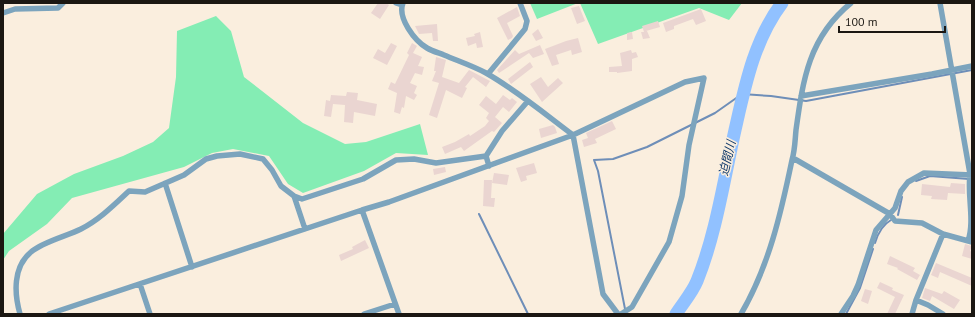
<svg xmlns="http://www.w3.org/2000/svg" width="975" height="317" viewBox="0 0 975 317" font-family="'PT Sans','Noto Sans JP',sans-serif">
<rect width="100%" height="100%" fill="#faeede"/>
<path fill="#84edb4" d="M530 3H578L537 19Z
M580 3H742L729 20 699 8 598 44Z
M216 16 231 31 244 77 303 123 345 144 366 142 420 124 428 155 396 153 364 171 303 193 288 184 269 156 233 149 212 153 184 167 72 198 47 224 9 251 3 260V234L37 194 74 174 123 156 153 142 169 128 176 77 177 31Z"/>
<g fill="none" stroke-linecap="round" stroke-linejoin="round">
<path stroke="#6e8eb8" stroke-width="2" d="M916 181 930 176 969 179
M479 214 528 314
M898 215 902 197
M875 243C878 233 882 225 891 220
M626 314 598 171 594 160 613 159 647 147 715 113 742 94 771 96 806 101 972 70
M846 314 860 288 873 249"/>
<path stroke="#91c1ff" stroke-width="13" d="M676 314C683 303 692 293 697 281 716 234 724 179 735 130 745 86 754 40 782 3"/>
</g>
<path fill="#ead5d1" d="M378 3H386L389 5 380 19 371 13Z
M579 6 585 21 577 24 571 8Z
M517 7 520 16 507 23 513 36 512 38 508 40 497 18Z
M701 9 706 21 696 25 693 19 674 26V29L666 32 663 23Z
M658 21 660 27 646 31H647L650 38 643 39 641 32H644L642 26Z
M437 24 438 41H433L432 33 419 34 415 26Z
M538 29 543 38 536 41 532 34Z
M480 32 483 47 477 48 476 43 468 46 466 38 475 36 474 34Z
M632 32 633 39 627 40V33Z
M578 38 582 52 572 55 571 50 556 55 559 64 552 66 545 49 566 41Z
M391 43 397 46 387 65 373 58 378 49 385 53Z
M412 43 417 46 413 53 422 57 418 66 424 67 422 75 415 73 410 83 417 86 414 93 417 95 414 100 406 96 404 108 402 107 400 114 394 112 397 93 388 89 391 82 395 84 409 55 407 53Z
M540 45 544 54 533 58 529 53 499 73 497 70 515 50 519 54Z
M631 50 632 53 636 52 638 57 632 59V71L617 73V72H609V67L622 66 620 53Z
M436 57 446 60 442 77 459 83 469 70 490 81 486 87 473 77 465 87 467 88 462 98 446 90 437 118 429 115 439 83 432 81 436 71H434Z
M530 62 533 67 511 84 508 79Z
M541 77 548 87 558 78 563 83 542 102 530 84Z
M347 92 358 93 357 100 377 104 375 116 354 112 353 123 344 122 345 105 333 104 331 117 324 116 326 100 330 101 331 95 346 96Z
M503 95 510 100 512 98 517 102 509 112 503 107 495 117 502 123 494 132 492 131 464 151 461 147 445 154 442 147 455 142 469 134 470 136 485 126 489 121 486 118 489 113 479 105 486 96 496 104Z
M612 121 616 129 595 139 597 143 584 147 582 140 588 138 586 133Z
M553 125 555 127 557 133 541 138 539 129Z
M534 163 537 173 526 176 527 180 521 182 516 168Z
M445 167 446 172 434 175 433 169Z
M494 173 509 175 507 185 492 183Z
M484 180H492L491 198H495L494 207 483 206Z
M951 183 965 184V194L948 193 947 200 931 199 932 196 921 195 922 184 950 187Z
M365 240 369 248 341 261 339 255 353 249 352 247Z
M965 244 972 246 970 251 972 252V259L962 256Z
M890 256 915 268 913 271 920 275 917 280 897 269 898 268 887 264Z
M936 263 972 278V286L940 272 938 278 931 275Z
M880 282 893 288 892 290 904 295 895 314H887L895 297 877 288Z
M925 288 942 294 944 291 960 300 954 309 932 296 930 301 922 298Z
M865 289 872 291 868 304 861 301Z"/>
<g fill="none" stroke-linecap="round" stroke-linejoin="round">
<path stroke="#7ca4bd" stroke-width="5.5" d="M396 3 402 5
M403 3C397 18 415 41 427 48 432 51 439 53 444 55 458 61 473 66 486 73 516 90 545 114 573 135L603 294 618 314
M940 3 970 174C967 196 975 220 968 241
M3 13 15 9 58 8 63 3
M488 74 525 29 527 21 520 3
M801 96 932 74 972 66
M793 158 890 214 895 221 922 223 943 234 972 242
M489 166 486 156 502 131 528 101
M165 183 192 267
M294 196 305 229
M362 210 399 314
M140 284 150 314
M916 300 928 305 943 314
M20 314C14 293 13 267 31 252 42 242 67 236 81 229 99 220 114 205 129 191L145 192 184 175 206 159 217 156 240 154 263 159 272 170 281 186 294 196 302 199 363 179 396 160 414 159 436 163 486 156
M49 314 362 210 389 202 573 135 685 82 704 78 689 145 682 196 669 242 632 307 621 314
M364 314 395 304
M741 314C769 266 781 213 792 160 795 150 795 140 796 130 803 79 809 37 851 3
M841 314 853 296 858 285 876 230 895 208 901 191 908 182 924 173 972 175
M912 314 916 300 943 234"/>
</g>
<g text-anchor="middle" dominant-baseline="central" stroke-width="3" stroke-linejoin="round" paint-order="stroke">
<g font-size="12" font-style="italic" fill="#153d6d" stroke="#faeede">
<text transform="translate(727 158) rotate(-77)">迫間川</text>
</g>
</g>
<rect width="975" height="317" fill="none" stroke="#1b1712" stroke-width="8"/>
<path d="M839 26v6h106v-6" fill="none" stroke="#1b1712" stroke-width="2"/>
<text x="845" y="26" font-size="12" fill="#1b1712" stroke="#faeede" stroke-width="3" paint-order="stroke">100 m</text>
</svg>
